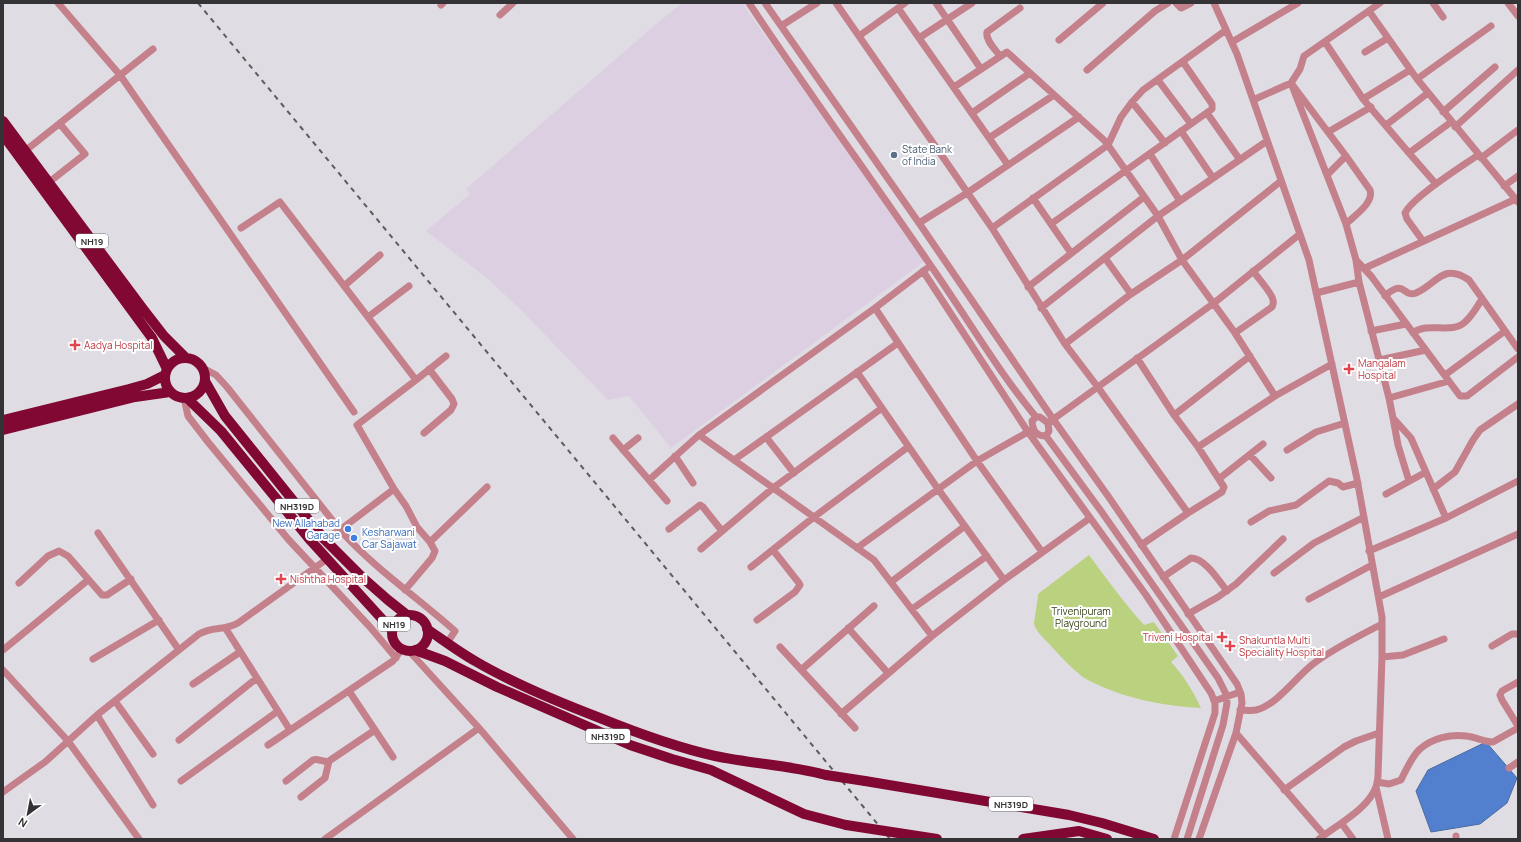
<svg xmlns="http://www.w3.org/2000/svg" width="1521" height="842" viewBox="0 0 1521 842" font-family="Manrope,sans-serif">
<rect width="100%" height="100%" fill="#dfdde3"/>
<path fill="#ddcfe2" d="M682 3H742L925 261 671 448 629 396 608 400 521 310 488 279 426 231 470 194 466 189 656 24Z"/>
<path fill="#bad27f" d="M1089 555C1107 579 1124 603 1144 625L1154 622 1178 656 1171 662C1184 676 1193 691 1201 708 1163 706 1121 698 1086 679 1076 673 1059 655 1051 646 1045 639 1036 632 1034 624 1034 622 1038 599 1038 594Z"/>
<path fill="#5280ce" stroke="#4969a0" d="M1486 742 1517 778 1507 803 1480 824 1431 832 1416 791 1428 770Z"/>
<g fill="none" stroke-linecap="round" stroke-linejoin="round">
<path stroke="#c4808b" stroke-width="7" d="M58 3 120 75 354 412
M749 3C808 92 871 178 931 266 966 316 997 370 1036 417
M765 3 919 223 1053 419 1108 496 1237 684 1241 694 1242 703 1236 733 1199 839
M836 3 992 228 1065 344 1097 386 1188 513 1141 545
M936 3 981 69
M1176 3 1181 8 1191 3
M1214 3 1237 54 1309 260 1357 479 1382 617V657L1378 775C1378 778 1377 783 1376 787 1368 809 1337 825 1319 839
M1380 3 1304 56 1300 69 1291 83 1346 224 1356 260 1359 282 1389 398 1393 418 1411 438 1446 518
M1433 3 1443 17
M1508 3 1518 16
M441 5 443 3
M898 8 1008 165
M1369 11 1417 79 1518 202
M500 15 513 3
M781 26 817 3
M859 36 905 3
M919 38 972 3
M1059 40 1103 3
M1232 42 1298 3
M1325 42 1363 99 1409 153
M1365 52 1388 38
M1000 56C995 49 985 40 987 32L1020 8
M1087 70 1155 11 1168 3
M1417 79 1491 26
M1158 80 1191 124
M954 87 1007 52 1105 141 1158 216 1182 260 1235 333 1275 396 1198 447
M1363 99 1410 70
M1253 100 1291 83 1346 156 1370 190C1374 203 1355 215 1346 224
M1132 102 1165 143
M1443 112 1495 67
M972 113 1030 73
M1207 113 1240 160
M1386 125 1428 93
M1455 127 1518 70
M1181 131 1213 178
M1328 132 1371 107
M989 138 1054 95
M25 151 153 49
M1150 154 1180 201
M1481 158 1518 130
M1327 175 1346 156
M48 183 85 154 60 124
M1436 184 1409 153 1451 122
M1504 186 1518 176
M1033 198 1071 253
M919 223 967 193 1079 117
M1051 224 1212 109V104L1183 62
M241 228 280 202 416 380 357 425 394 489 406 506 417 527 430 542 435 551 432 558 405 590
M992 228 1108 145 1121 117 1132 102 1143 90 1226 30
M1423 241 1407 219 1405 213C1413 197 1461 167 1478 155
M1105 258 1131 294
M1356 260 1371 276 1460 396H1467L1518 357
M1365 268 1518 198
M923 271 1028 432 1146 595 1211 693 1215 703V713L1174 839
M344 286 380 255
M1028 287 1144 197
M1316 293 1359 282
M1385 296C1405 278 1403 298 1416 293 1437 284 1443 262 1469 280L1518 349
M875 308 977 461 1042 552
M1041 308 1158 216 1267 141
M368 317 409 286
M1371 331 1406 324
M1235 333 1272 307C1273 305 1274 303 1273 300 1272 293 1258 278 1253 271
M1413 333C1428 321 1451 335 1465 322 1472 316 1477 307 1482 299
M1065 344 1131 294 1182 260 1281 181
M1137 358 1174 415 1198 447 1224 487 1222 492 1188 513
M1379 360 1426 350
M201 367 216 375 227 387 340 530C374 568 417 597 455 631L447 643
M857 372 938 489 1004 580
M1445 375 1505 331
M416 380 446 356
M1275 396 1332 364
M184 398 188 416 208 442 288 539 370 627 396 658
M1389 398 1449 381
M1174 415 1250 356
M1036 417H1040L1048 423 1049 431 1046 436C1036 436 1033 431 1032 421Z
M1393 418 1398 445 1409 481
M1048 423 1214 303 1300 234
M424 433 451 410 454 404 452 399 429 369
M699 435 874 560 932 636 1004 580 1090 518
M1046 436 1101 511 1218 678 1226 694 1227 703 1223 725 1187 839
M766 437 794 473
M613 438 667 501
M623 450 638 438
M1287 450 1316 432 1345 423
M1250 455 1271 478
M675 456 693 483
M734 460 898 343
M1220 478 1263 444
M649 480 699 435 875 308 926 269
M1433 489 1455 472 1473 440 1480 430 1518 404
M1386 494 1426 472
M1251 522 1269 511 1296 505 1329 481 1338 483 1343 487 1358 483
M669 529 700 505 703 507 722 531
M98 533 179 650
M324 539 340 530 394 489
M430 542 487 487
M857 548 977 461 1033 429
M701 549 773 488 882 408
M1369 551 1446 518 1518 481
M751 567 814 517 908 447
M1274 573 1314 543 1364 517
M1163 577 1191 558C1205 558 1219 581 1227 591
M891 582 965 526
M19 583 48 556 59 551 68 556 102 595H107L131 579
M1379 597 1518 534
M1309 599 1372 565
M912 609 987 556
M1188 614 1218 597 1236 584 1283 539
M757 620 795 592 800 585 799 583 773 550
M848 628 888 673
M226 629 290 730
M1492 646 1512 634H1518
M780 647 855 728
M3 650 88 580
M409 651 479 728 573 839
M1382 657 1403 655 1444 639
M93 659 159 620
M3 670 68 741 139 839
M801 670 874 606
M1518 682 1502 691 1500 695 1502 700 1518 726
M193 684 240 652
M349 691 393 757
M115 701 153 754
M1214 701 1240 692
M1240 710C1245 710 1251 711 1256 710 1277 705 1296 677 1313 664 1334 648 1359 636 1382 624
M841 714 932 636
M97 715 153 805
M1236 733 1324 835
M179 740 257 678
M268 745 393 661 402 649
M1509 768 1518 762
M181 781 278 711
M286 781 313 760C318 758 323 763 329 761L375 730
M1377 782 1389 784 1401 780C1406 770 1412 756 1420 749 1432 738 1451 734 1466 736 1476 737 1484 742 1493 742L1518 728
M1376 787 1388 839
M1284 790 1344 747 1356 741 1379 733
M3 792 45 762 97 715 199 634C213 626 224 631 238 623L327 559
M301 797 325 778 329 761
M1342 824 1353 839
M325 839 479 728
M1456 839V836"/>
<path stroke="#820834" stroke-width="10" d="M3 121 143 309 164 336 186 358
M3 135 152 338 167 369
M165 378a20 20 0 1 1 40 0a20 20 0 1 1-40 0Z
M205 381 225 416 324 539 363 578 388 600 407 615
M187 398 221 431 311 541 392 630
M3 420 129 389 147 384 165 375
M3 430 135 397 170 392
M392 633a18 18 0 1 1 36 0a18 18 0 1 1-36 0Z
M427 629C443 640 459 652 475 661 514 684 558 702 600 718 637 733 675 747 715 756 752 764 789 765 826 775
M415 650 445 661 497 687 630 745 672 759 711 770 804 814 846 825
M865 781 1069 815 1102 823 1154 839
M1023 839 1079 831 1107 839"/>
<path stroke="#5c5b5e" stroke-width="2" stroke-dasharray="5 5" stroke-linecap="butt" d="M198 3 890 839"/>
<path stroke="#820834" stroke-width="10" d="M826 775 865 781
M846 825 937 839"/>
</g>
<circle fill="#5c6f8a" stroke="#fff" stroke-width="1.5" cx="894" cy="155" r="4"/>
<g fill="#e0444e" stroke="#fff" stroke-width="1.5">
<path d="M73 339h4v4h4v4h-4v4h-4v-4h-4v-4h4z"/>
<path d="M1347 363h4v4h4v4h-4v4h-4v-4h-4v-4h4z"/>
<path d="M279 573h4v4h4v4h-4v4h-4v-4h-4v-4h4z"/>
<path d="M1220 631h4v4h4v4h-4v4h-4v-4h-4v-4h4z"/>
<path d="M1228 640h4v4h4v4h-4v4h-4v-4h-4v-4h4z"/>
</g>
<g fill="#3f7fe0" stroke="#fff" stroke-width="1.5">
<circle cx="348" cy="529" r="4"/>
<circle cx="354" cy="538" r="4"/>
</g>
<g text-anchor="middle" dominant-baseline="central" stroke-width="4" stroke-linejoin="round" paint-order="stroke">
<g fill="#fff" stroke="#707072" stroke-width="1">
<rect x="76" y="234" width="32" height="14" rx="3"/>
<rect x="275" y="499" width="44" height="14" rx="3"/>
<rect x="378" y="617" width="32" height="14" rx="3"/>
<rect x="586" y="729" width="44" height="14" rx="3"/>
<rect x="989" y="797" width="44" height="14" rx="3"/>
</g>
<g font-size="9" font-weight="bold" fill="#333335">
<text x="92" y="241">NH19</text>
<text x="297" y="506">NH319D</text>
<text x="394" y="624">NH19</text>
<text x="608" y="736">NH319D</text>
<text x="1011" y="804">NH319D</text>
</g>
<g font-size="10" fill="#4e5e75" stroke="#fff" text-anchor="start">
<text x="902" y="149">State Bank<tspan x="902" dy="12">of India</tspan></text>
</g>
<g font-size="10" fill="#be3a42" stroke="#fff" text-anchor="start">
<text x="84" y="345">Aadya Hospital</text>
<text x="1358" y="363">Mangalam<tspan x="1358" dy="12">Hospital</tspan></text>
<text x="290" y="579">Nishtha Hospital</text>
<text x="1213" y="637" text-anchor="end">Triveni Hospital</text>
<text x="1239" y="640">Shakuntla Multi<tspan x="1239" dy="12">Speciality Hospital</tspan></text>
</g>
<g font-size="10" fill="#366cbe" stroke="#fff" text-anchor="end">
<text x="340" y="523">New Allahabad<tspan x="340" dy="12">Garage</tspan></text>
<text x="362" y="532" text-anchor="start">Kesharwani<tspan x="362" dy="12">Car Sajawat</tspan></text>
</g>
<g font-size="10" fill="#37431a" stroke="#fff">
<text x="1081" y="611">Trivenipuram<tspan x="1081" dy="12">Playground</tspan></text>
</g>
</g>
<rect width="1521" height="842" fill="none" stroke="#333335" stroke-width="8"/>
<g transform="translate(28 814) rotate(212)" stroke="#ffffff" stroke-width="3" paint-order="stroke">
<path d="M0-3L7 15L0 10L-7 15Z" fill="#333335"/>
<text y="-6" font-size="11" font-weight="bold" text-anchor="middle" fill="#333335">N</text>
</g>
</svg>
